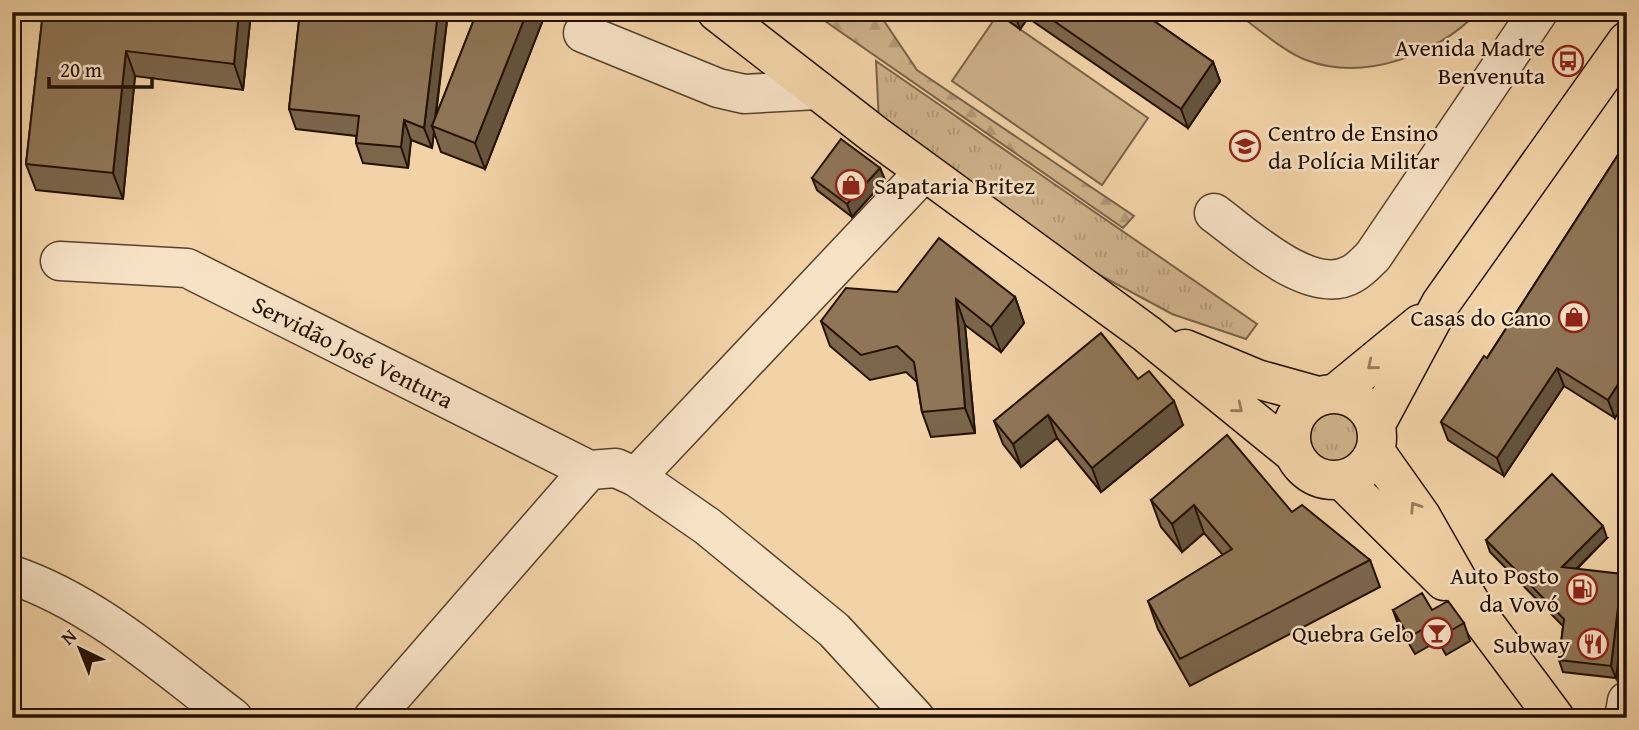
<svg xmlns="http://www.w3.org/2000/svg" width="1639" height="730" viewBox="0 0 1639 730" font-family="'Gentium Book Plus',serif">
<defs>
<pattern id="grass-tufts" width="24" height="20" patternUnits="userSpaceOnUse" patternTransform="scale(1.75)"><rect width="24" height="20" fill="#cfb28b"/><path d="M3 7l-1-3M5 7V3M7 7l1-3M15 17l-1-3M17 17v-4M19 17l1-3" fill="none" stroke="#b29876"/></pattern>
<pattern id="forest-firs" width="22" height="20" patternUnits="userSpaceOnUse" patternTransform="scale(1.75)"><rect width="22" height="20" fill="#cfb28b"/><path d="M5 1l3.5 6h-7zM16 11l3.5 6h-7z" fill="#b29876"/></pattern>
</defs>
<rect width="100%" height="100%" fill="#f2d3a7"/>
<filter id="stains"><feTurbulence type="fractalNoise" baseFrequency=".00286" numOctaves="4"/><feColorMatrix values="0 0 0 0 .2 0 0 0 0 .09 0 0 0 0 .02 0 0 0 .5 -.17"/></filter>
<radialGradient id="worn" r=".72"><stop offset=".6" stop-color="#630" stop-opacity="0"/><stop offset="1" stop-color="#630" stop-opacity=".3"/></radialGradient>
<path fill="url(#grass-tufts)" stroke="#7a6246" stroke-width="2" d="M876 61 1257 324 1246 339 1172 314 1083 266 879 122Z
M1306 438a28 28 0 1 1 56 0a28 28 0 1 1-56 0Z"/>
<path fill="url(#forest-firs)" stroke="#7a6246" stroke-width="2" d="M812 12H878L917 70 1134 216 1123 228Z"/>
<path fill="#cfb28b" stroke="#7a6246" stroke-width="2" d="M1235 12H1478C1436 55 1364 82 1306 60 1284 52 1255 26 1235 12Z
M998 14 1148 118 1102 185 952 81Z"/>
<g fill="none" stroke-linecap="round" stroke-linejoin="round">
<g stroke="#58422a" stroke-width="41">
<g id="minor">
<path d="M583 33 718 88 744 94 817 90"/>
<path d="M1214 213C1246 236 1311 298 1352 274 1360 270 1367 262 1373 256L1538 12"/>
<path id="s1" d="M60 261 187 268 589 470 616 468 636 477 707 526 834 630 915 718"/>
<path d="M636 477 924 172"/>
<path d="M12 575C95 603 164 666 233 718"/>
<path d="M373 718 589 470"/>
<path d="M1624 718 1627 701"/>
</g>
</g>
<g stroke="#241100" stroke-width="41">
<path id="major" d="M717 12 875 135 1147 334 1292 452
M1185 349 1257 379 1318 396
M1336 393 1420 324
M1291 437a43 43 0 1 1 86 0a43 43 0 1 1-86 0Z
M1376 424 1441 303 1627 41
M1375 451 1421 516 1474 609 1555 718
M1342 480 1444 581"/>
</g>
<use href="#minor" stroke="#f7e2c6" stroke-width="38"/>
<use href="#major" stroke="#f2d3a7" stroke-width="38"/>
</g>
<path fill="#7b654b" stroke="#241100" stroke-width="2" d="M43 12H251L243 90 135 76 123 199 36 190 26 164Z
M300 12H448L436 116 477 12H546L485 169 441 152 434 132 432 148 411 140 408 168 363 163 356 143V136L296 129 289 109Z
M996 12H1141L1213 62 1220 81 1188 128 1028 18 1020 29Z
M1627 141 1615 418 1564 386 1504 476 1448 440 1441 422 1487 358Z
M880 168 885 180 852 217 817 190 812 178Z
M897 292 1015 297 1024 323 1001 352 965 325 975 433 931 437 922 412 917 382 906 372 870 380 830 346 821 321Z
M1138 379 1183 425 1101 492 1057 438 1021 467 1003 444 994 421Z
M1151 500 1292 512 1370 560 1380 587 1190 686 1158 629 1148 601 1223 555 1204 533 1182 552 1161 527Z
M1607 538 1577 569 1616 678 1563 672 1559 660 1563 626 1490 552 1486 540Z
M1393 610 1464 623 1470 641 1446 655 1438 641 1415 654 1399 627Z"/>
<path fill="#64533d" stroke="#241100" stroke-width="2" d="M239 12H251L243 90 234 64Z
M438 12H448L434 127 432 126 434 132 432 148 424 128Z
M527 12H546L485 169 475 143Z
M1014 12H1026L1028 18 1020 29Z
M126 51 135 76 123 199 113 173Z
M1213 62 1220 81 1188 128 1181 109Z
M404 120 411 140 408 168 401 147Z
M880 168 885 180 852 217 847 204Z
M1015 297 1024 323 1001 352 991 327Z
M956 299 965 325 975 433 965 408Z
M1557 368 1564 386 1504 476 1497 458Z
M1627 370V399L1615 418 1608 400Z
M1174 401 1183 425 1101 492 1092 468Z
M1048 415 1057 438 1021 467 1013 444Z
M1194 505 1204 533 1182 552 1172 524Z
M1603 526 1607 538 1566 579 1562 567Z
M1622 574 1627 587 1616 678 1611 666Z"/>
<path fill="#8f7657" stroke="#241100" stroke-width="2" d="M43 12H239L234 64 126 51 113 173 26 164Z
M300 12H438L424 128 404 120 401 147 356 143 359 116 289 109Z
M477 12H527L475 143 432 126Z
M1041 12H1141L1213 62 1181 109Z
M841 139 880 168 847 204 812 178Z
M1627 141V328L1625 331 1627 332V370L1608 400 1557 368 1497 458 1441 422 1484 356 1487 358Z
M939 238 1015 297 991 327 956 299 965 408 922 412 914 362 897 346 861 355 821 321 846 288 897 292Z
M1101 333 1138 379 1149 371 1174 401 1092 468 1048 415 1013 444 994 421Z
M1227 435 1292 512 1302 505 1370 560 1180 659 1148 601 1232 549 1194 505 1172 524 1151 500Z
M1552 474 1603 526 1562 567 1622 574 1611 666 1559 660 1564 619 1486 540Z
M1422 593 1432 610 1448 601 1464 623 1439 637 1432 624 1409 637 1393 610Z"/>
<defs><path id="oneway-chevron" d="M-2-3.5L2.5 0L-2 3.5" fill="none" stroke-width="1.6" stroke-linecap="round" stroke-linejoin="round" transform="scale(1.75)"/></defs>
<g stroke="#957c5c">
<use href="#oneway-chevron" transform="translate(1372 365) rotate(141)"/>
<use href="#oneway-chevron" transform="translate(1238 408) rotate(39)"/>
<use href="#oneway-chevron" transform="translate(1415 507) rotate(-123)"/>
</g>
<defs>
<g id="bus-ring" transform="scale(1.575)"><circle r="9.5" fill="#f7e2c6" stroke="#8f2418" stroke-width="1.5"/><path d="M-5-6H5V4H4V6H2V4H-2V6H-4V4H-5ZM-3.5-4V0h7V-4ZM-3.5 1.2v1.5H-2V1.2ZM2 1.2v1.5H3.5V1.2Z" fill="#8f2418"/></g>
<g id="university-ring" transform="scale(1.575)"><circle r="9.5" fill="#f7e2c6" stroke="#8f2418" stroke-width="1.5"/><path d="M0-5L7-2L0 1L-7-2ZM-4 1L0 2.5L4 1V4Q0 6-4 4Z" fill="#8f2418"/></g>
<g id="shop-ring" transform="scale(1.575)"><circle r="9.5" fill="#f7e2c6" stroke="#8f2418" stroke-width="1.5"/><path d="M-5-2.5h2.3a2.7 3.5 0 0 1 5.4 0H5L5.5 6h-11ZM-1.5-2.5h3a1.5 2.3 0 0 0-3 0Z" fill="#8f2418"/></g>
<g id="fuel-ring" transform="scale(1.575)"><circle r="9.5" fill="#f7e2c6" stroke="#8f2418" stroke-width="1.5"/><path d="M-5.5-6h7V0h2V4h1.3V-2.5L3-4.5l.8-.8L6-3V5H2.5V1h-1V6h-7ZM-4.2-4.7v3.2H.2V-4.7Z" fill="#8f2418"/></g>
<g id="bar-ring" transform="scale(1.575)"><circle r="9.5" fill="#f7e2c6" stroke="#8f2418" stroke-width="1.5"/><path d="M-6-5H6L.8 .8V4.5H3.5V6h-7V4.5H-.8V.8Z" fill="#8f2418"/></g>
<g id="restaurant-ring" transform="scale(1.575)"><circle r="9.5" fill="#f7e2c6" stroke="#8f2418" stroke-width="1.5"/><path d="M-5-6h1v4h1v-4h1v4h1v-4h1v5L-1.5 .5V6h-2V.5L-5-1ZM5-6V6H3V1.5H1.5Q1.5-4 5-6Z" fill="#8f2418"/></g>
</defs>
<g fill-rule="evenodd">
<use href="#bus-ring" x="1568" y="61"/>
<use href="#university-ring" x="1245" y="146"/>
<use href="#shop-ring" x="851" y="185"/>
<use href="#shop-ring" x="1574" y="317"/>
<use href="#fuel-ring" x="1582" y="589"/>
<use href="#bar-ring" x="1437" y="633"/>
<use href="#restaurant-ring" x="1593" y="644"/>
</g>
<g text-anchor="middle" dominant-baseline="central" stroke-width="5" stroke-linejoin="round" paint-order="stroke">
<g font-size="24" fill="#241100" stroke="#f7e2c6" text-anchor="end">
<text x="1545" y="47">Avenida Madre<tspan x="1545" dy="28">Benvenuta</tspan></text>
<text x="1268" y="132" text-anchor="start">Centro de Ensino<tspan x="1268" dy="28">da Polícia Militar</tspan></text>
<text x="874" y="185" text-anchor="start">Sapataria Britez</text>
<text x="1551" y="317">Casas do Cano</text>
<text x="1559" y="575">Auto Posto<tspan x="1559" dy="28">da Vovó</tspan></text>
<text x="1414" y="633">Quebra Gelo</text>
<text x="1570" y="644">Subway</text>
</g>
<g font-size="24" fill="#241100" stroke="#f7e2c6">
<text stroke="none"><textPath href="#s1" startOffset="313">Servidão José Ventura</textPath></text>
</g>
</g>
<rect width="1639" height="730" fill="none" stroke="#f2d3a7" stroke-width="42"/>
<rect x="14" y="14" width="1611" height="702" fill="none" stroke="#241100" stroke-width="3.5"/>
<rect x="21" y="21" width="1597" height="688" fill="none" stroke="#241100" stroke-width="2"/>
<g transform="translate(80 649) rotate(317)" stroke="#f7e2c6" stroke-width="5" paint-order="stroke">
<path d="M0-5L12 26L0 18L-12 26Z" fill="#241100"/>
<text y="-10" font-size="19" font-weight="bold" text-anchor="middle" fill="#241100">N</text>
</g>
<path d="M49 77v10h103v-10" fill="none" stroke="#241100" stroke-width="3.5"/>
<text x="60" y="77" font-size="21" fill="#241100" stroke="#f7e2c6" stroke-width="5" paint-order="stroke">20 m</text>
<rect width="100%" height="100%" filter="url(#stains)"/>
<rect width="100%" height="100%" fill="url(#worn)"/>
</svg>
